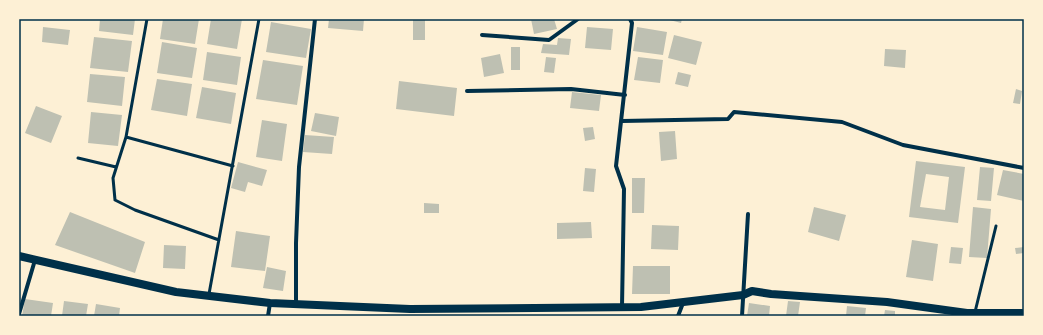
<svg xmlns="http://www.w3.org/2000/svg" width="1043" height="335" viewBox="0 0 1043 335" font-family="'PT Sans',sans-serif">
<rect width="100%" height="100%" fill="#fdf0d5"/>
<path fill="#bec0b2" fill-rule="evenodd" d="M100 19H135L133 35 99 31Z
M163 19H199L195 44 160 39Z
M211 19H242L237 49 207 44Z
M329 19H364L363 31 328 28Z
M413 19H425V40H413Z
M531 19H554L557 29 534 34Z
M666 19H682L681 23Z
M271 22 311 29 306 58 266 52Z
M43 27 70 30 68 45 42 42Z
M587 27 613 29 611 50 585 48Z
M637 27 667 32 663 55 633 51Z
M674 35 702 42 696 65 668 58Z
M94 37 132 41 128 72 90 68Z
M558 38 571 39 569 55 541 53 543 44 557 45Z
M162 42 197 48 192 78 157 73Z
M511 47H520V70H511Z
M885 49 906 50 905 68 884 66Z
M207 52 241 57 237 85 203 80Z
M500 54 504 73 484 77 481 58Z
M546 57 556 58 554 73 544 72Z
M638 57 663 60 660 83 634 80Z
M263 60 303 66 297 105 256 99Z
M678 72 691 75 688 87 675 84Z
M90 74 125 77 122 106 87 102Z
M157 79 192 84 187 116 151 110Z
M399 81 457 88 454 116 396 109Z
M202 87 236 93 231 124 196 118Z
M1016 89 1022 91 1020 104 1013 103Z
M572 92 601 95 599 111 570 108Z
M36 106 62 116 51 143 25 133Z
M91 112 122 115 118 146 88 143Z
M315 113 339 117 336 136 311 131Z
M262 120 287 124 282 161 256 157Z
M593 127 595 139 585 141 583 128Z
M675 131 677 159 661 161 659 132Z
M305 135 334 137 332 154 303 152Z
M916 161 965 167 958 223 909 217ZM926 174 949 177 945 210 920 207Z
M238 162 267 170 262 186 248 182 245 192 231 188Z
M980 167 994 168 991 201 977 200Z
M585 168 596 169 594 192 583 191Z
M1003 170 1024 174V201L997 195Z
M632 178H645L644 213H632Z
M424 203 439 204V213H424Z
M814 207 846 215 839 241 808 232Z
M973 207 991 209 987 258 969 257Z
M70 212 145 242 135 273 55 245Z
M591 222 592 238 557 239V223Z
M652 225 679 226 678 250 651 249Z
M236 231 270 236 265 271 231 267Z
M912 240 938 244 933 281 906 277Z
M164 245 186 246 185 269 163 268Z
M951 247 963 248 961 264 949 263Z
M1024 247V253L1016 254 1015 248Z
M633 266H670V294H632Z
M267 267 286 271 283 291 263 288Z
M25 299 53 303 51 316H22Z
M64 301 88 304 86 316H62Z
M788 301 800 302 798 316H786Z
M749 303 770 306 769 316H747Z
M96 304 120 308 119 316H94Z
M847 306 866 308 865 316H846Z
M885 310 895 311V316H884Z"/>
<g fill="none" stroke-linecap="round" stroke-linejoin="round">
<path stroke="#003049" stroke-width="3" d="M147 19 126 137 113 178 115 200 135 210 219 240
M126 137 233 166
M78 158 116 167
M209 294 259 19
M975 312 996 226"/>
<path stroke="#003049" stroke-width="4" d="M482 35 549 40 578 19
M467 91 571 89 625 95
M622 121 728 119 734 112 842 122 903 145 1024 168
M296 304V243L299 167 315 19
M622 307 624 189 616 166 632 23 630 19
M19 314 35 260
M268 316 270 303
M678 316 683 303
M742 316 748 214"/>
<path stroke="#003049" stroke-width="8" d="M19 256 176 292 270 303 410 309 641 307 743 295 752 291 771 294 887 302 967 313H1024"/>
</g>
<rect width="1043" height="335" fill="none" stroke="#fdf0d5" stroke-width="40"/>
<rect x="20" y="20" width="1003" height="295" fill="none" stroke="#003049" stroke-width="1.5"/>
</svg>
